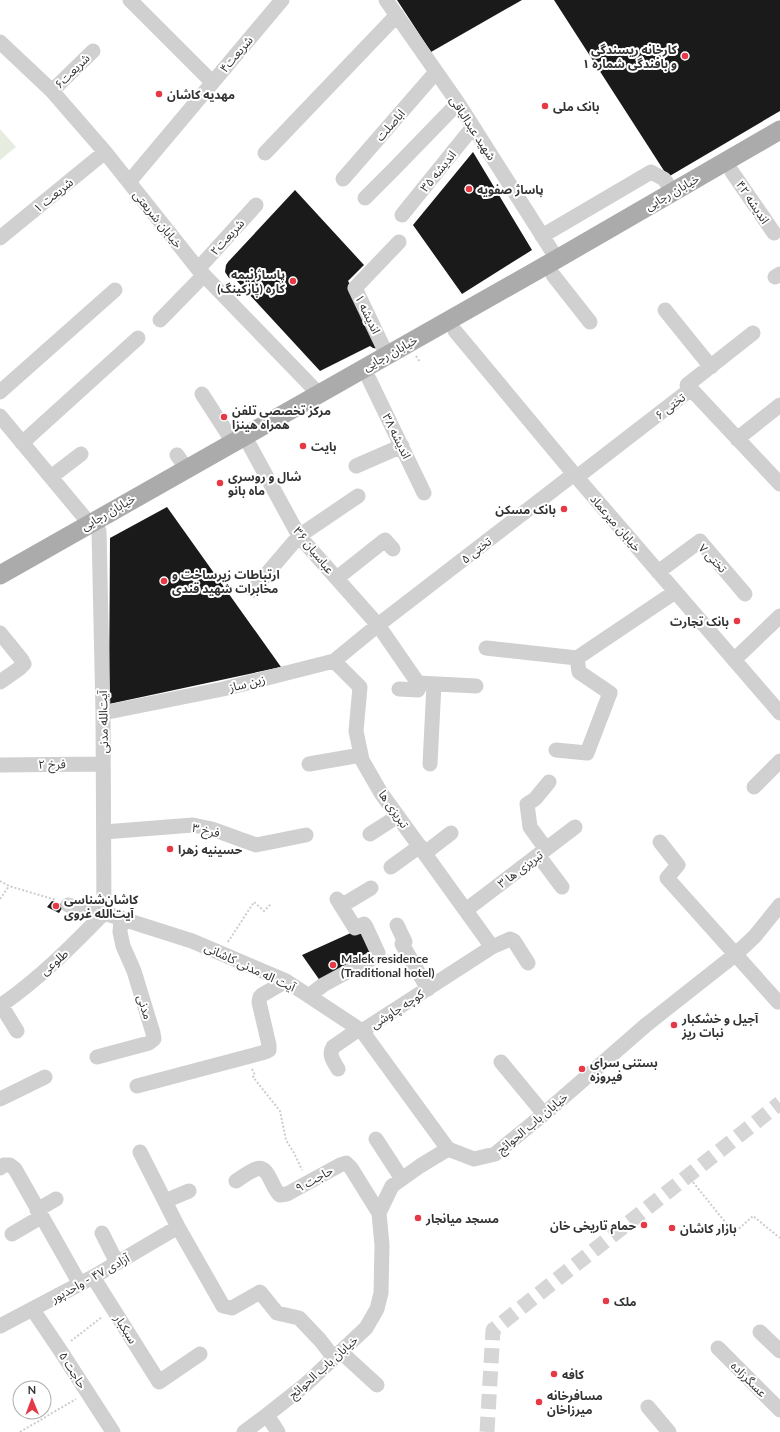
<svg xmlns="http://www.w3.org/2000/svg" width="780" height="1432" viewBox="0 0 780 1432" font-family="Lato,'Noto Sans Arabic',sans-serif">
<rect width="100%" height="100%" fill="#fff"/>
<path fill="#e6ecdf" d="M0 129 16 147 0 160Z"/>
<path fill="#1a1a1a" d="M397 0H522L431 52Z
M554 0H780V111L668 177Z
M473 152 532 250 462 294 413 225Z
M295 190 364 265 348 281 380 331 379 349 373 348 370 346 320 371 236 280 229 278 225 272 226 265 228 262Z
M167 507 281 667 109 704 110 538Z
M52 901 64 905 59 913 47 907Z
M364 927 376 952 323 985 302 955Z"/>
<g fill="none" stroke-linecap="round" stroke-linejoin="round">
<path stroke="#d6d6d6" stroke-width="15" stroke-dasharray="15 8" stroke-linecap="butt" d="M487 1432 493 1330 780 1103"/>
<path stroke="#cdcdcd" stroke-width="2" stroke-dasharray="2 2" stroke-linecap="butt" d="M416 356 420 362
M0 881 9 886 56 900
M0 899 9 886
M228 942 254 902 264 911 271 904
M252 1069 255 1075 253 1077 280 1111 286 1140 294 1153 302 1170
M688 1176 734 1233 753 1216 780 1238
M71 1341 102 1317
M20 1432 76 1399"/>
<path stroke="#d0d0d0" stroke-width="15" d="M130 0 212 82
M386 0 458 103 557 259
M0 42 52 91 105 152 198 269 318 393
M52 91 93 51
M265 153 397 15
M732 172 774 233
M343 179 436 72
M129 182 282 0
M365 198 393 170 458 103
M402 215 473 127
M542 236 651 172 664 179 673 192
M0 238 105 152
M198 269 256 205
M553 275 590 322
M775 277 780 274
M665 310 711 367
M160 320 204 275
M455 331 574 474 780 713
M387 355 355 288 399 242
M369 379 424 493
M691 389 780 484
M0 392 115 290
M202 394 233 442
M0 416 89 523
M737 439 780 405
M22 443 138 338
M250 446 299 536 378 625 418 683 476 686
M177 455 186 468
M356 466 402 446
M51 477 81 454
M577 477 691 389 687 385 753 333
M99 531 103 713 104 913
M658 572 700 541 745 594
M337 578 385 540 393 549
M253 590 299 536 358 496
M0 633 22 660 24 664 20 668 0 682
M486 648 577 658 675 592
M734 660 780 616
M334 661 360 687 356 731 362 760 381 793 492 947
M399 689 418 690V683
M103 713 223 689 334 661 378 625 574 474
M556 750 587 753 610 693 579 672 577 658
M309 764 361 755
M430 764 434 684
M0 765 103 764
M754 787 780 761
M104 832 193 825 212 829 256 845 306 835
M370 834 398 816
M660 842 678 865 667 878 778 1002 780 1001
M546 849 530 827 527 804 535 799 549 782
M425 853 451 833
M538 855 562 887
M391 867 420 846
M68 905 104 913 192 941 286 981 309 996 362 1031 448 1149
M341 906 371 888
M466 910 575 827
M397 925 405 942 402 944 428 989
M309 996 323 985 375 957 378 953 366 927 364 924 355 928 337 899
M1 1005 17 1031
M0 1006C39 979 72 946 104 913
M362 1031 492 947 510 939 514 941 528 963
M97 1057 149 1043 154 1039 153 1033 134 971 123 946 120 932 121 918
M501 1062 544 1114
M338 1069C334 1062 328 1055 333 1047L359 1029
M137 1086 265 1052 269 1050V1045L259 1002 260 997 262 995 286 981
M0 1099 45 1077
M376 1139 402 1179
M140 1152 178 1227 223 1306 232 1308 260 1292 277 1313 299 1318 320 1340 334 1358
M0 1168 4 1165H10L15 1169 80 1284
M236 1181C242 1177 249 1172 256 1169 269 1164 271 1188 280 1195L287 1194 340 1165 346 1163 351 1168 379 1213
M165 1201 189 1191
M37 1210 56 1199
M102 1233 117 1263
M12 1234 41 1217
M93 1277 159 1382 200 1354
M33 1310 60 1350 113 1432
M0 1326 93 1277 178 1227
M760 1332 780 1351
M718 1348 780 1410
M341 1352 377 1385
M648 1407 669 1432
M267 1415 278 1432
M244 1432 267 1415 305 1385 366 1328 377 1309 381 1293 382 1245 379 1213 392 1186 420 1166 448 1149 474 1159 495 1154 544 1114 646 1025 736 954 755 936 780 905"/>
<path stroke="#ababab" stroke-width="19" d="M0 575 557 259 780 130"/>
</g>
<g fill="#e63946" stroke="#fff" stroke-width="1.5">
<circle cx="685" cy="56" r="4"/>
<circle cx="159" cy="94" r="4"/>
<circle cx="545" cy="106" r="4"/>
<circle cx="469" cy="189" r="4"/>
<circle cx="293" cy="281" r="4"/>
<circle cx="224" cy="417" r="4"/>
<circle cx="303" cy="446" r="4"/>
<circle cx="220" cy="483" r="4"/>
<circle cx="564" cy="509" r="4"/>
<circle cx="164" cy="581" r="4"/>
<circle cx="737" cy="621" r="4"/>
<circle cx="170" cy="849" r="4"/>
<circle cx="56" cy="906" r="4"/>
<circle cx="333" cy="965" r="4"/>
<circle cx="674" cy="1025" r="4"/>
<circle cx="582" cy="1069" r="4"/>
<circle cx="418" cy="1218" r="4"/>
<circle cx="644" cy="1225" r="4"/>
<circle cx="672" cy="1228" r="4"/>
<circle cx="606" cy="1301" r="4"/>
<circle cx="554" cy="1374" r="4"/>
<circle cx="539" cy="1402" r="4"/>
</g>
<g text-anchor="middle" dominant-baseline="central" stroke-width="4" stroke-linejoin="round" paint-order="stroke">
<g font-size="12" font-weight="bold" fill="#333" stroke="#fff" text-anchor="start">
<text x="677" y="49" text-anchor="end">کارخانه ریسندگی<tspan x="677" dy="14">و بافندگی شماره ۱</tspan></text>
<text x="167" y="94">مهدیه کاشان</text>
<text x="553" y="106">بانک ملی</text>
<text x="477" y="189">پاساژ صفویه</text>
<text x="285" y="274" text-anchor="end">پاساژ نیمه<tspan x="285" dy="14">کاره (پارکینگ)</tspan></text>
<text x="232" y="410">مرکز تخصصی تلفن<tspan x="232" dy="14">همراه هینزا</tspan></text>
<text x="311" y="446">بایت</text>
<text x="228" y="476">شال و روسری<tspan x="228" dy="14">ماه بانو</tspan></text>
<text x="556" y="509" text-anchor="end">بانک مسکن</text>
<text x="172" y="574">ارتباطات زیرساخت و<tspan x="172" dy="14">مخابرات شهید قندی</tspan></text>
<text x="729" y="621" text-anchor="end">بانک تجارت</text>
<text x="178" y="849">حسینیه زهرا</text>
<text x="64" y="899">کاشان‌شناسی<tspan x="64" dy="14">آیت‌الله غروی</tspan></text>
<text x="341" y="958">Malek residence<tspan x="341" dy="14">(Traditional hotel)</tspan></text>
<text x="682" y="1018">آجیل و خشکبار<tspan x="682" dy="14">نبات ریز</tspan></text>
<text x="590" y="1062">بستنی سرای<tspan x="590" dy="14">فیروزه</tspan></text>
<text x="426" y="1218">مسجد میانجار</text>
<text x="636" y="1225" text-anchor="end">حمام تاریخی خان</text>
<text x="680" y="1228">بازار کاشان</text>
<text x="614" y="1301">ملک</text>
<text x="562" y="1374">کافه</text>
<text x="547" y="1395">مسافرخانه<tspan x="547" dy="14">میرزاخان</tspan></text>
</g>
<g font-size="12" fill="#333" stroke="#fff">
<text transform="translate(236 54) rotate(-50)">شریعت۴</text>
<text transform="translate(72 71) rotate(-45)">شریعت۶</text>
<text transform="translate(390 125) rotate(-49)">اباصلت</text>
<text transform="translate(473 128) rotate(57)">شهید عبدالباقی</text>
<text transform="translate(438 171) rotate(-51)">اندیشه ۳۵</text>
<text transform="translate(672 192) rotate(-30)">خیابان رجایی</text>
<text transform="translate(53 195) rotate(-39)">شریعت ۱</text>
<text transform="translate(753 202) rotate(56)">اندیشه ۴۲</text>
<text transform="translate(158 219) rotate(51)">خیابان شریعتی</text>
<text transform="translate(227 237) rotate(-48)">شریعت۲</text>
<text transform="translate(368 314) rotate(64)">اندیشه ۱</text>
<text transform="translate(390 353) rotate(-29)">خیابان رجایی</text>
<text transform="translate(670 406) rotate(-38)">تختی ۶</text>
<text transform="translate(397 436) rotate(64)">اندیشه ۳۸</text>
<text transform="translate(108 512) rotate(-30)">خیابان رجایی</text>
<text transform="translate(616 523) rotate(49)">خیابان میرعماد</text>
<text transform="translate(314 550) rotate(51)">عباسیان ۳۶</text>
<text transform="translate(476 550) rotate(-38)">تختی ۵</text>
<text transform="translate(713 558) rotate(46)">تختی ۷</text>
<text transform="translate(247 683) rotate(-14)">زین ساز</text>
<text transform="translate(103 722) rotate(-91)">آیت‌الله مدنی</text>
<text transform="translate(52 764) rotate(-1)">فرخ ۲</text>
<text transform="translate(394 809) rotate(55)">تبریزی ها</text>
<text transform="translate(206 830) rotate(12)">فرخ ۳</text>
<text transform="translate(520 869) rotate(-37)">تبریزی ها ۳</text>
<text transform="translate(54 962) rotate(-41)">طلوعی</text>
<text transform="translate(250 967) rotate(25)">آیت اله مدنی کاشانی</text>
<text transform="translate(145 1007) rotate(72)">مدنی</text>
<text transform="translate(397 1009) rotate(-33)">کوچه چاوشی</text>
<text transform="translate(532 1123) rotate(-40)">خیابان باب الحوائج</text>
<text transform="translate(314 1179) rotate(-29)">حاجت ۹</text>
<text transform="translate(90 1278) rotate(-29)">آزادی ۴۷ - واحدپور</text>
<text transform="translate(126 1329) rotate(58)">سبکبار</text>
<text transform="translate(323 1367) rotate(-42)">خیابان باب الحوائج</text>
<text transform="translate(73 1370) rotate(58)">حاجت ۵</text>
<text transform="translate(749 1379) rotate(45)">عسگرزاده</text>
</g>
</g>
<g transform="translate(32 1400) rotate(359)"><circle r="19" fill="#ffffff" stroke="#adadad"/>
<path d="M0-3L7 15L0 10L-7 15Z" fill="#e63946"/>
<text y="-6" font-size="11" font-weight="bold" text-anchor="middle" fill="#333333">N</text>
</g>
</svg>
